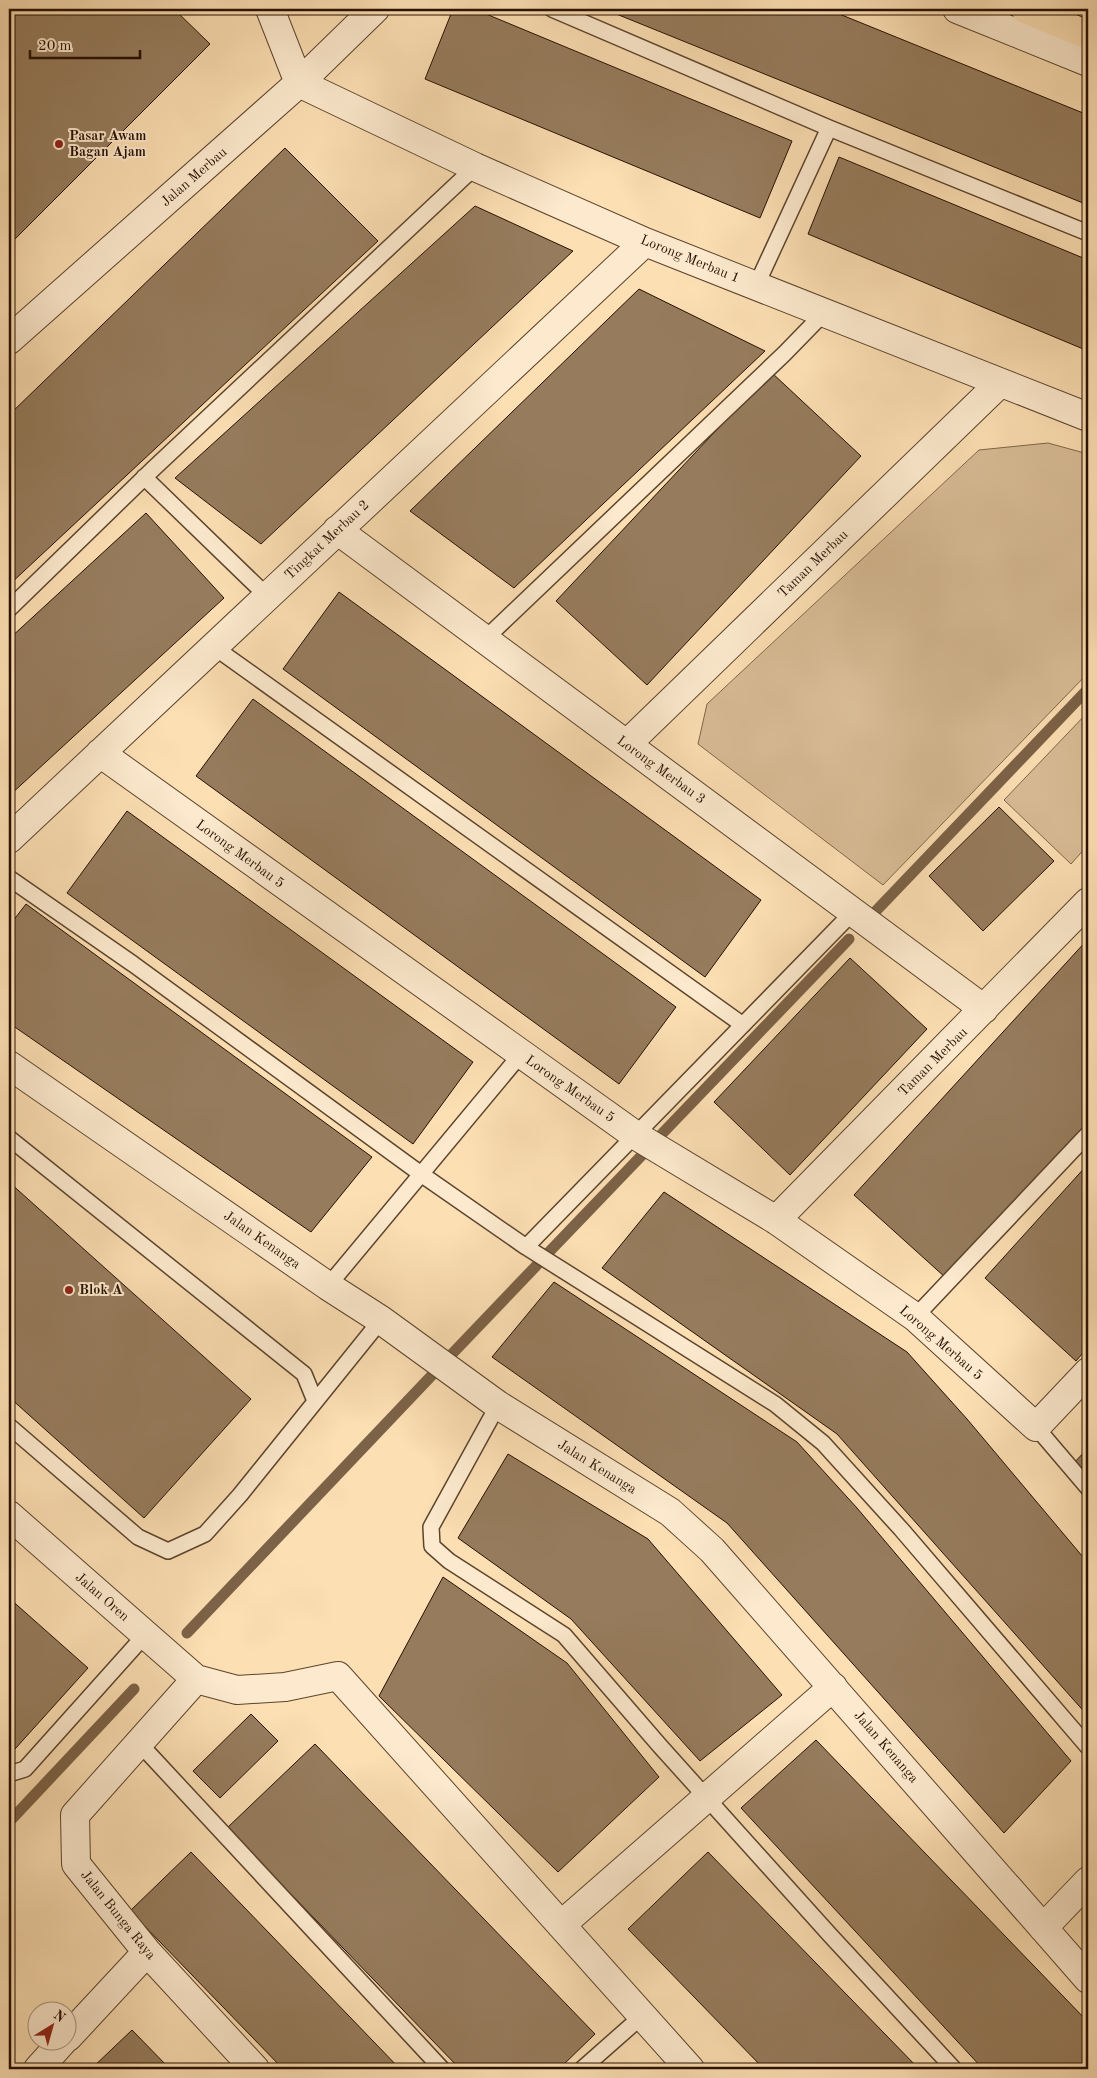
<svg xmlns="http://www.w3.org/2000/svg" width="1097" height="2078" viewBox="0 0 1097 2078" font-family="'Old Standard TT',serif">
<rect width="100%" height="100%" fill="#fcdfb3"/>
<filter id="stains"><feTurbulence type="fractalNoise" baseFrequency=".004" numOctaves="4"/><feColorMatrix values="0 0 0 0 .2 0 0 0 0 .09 0 0 0 0 .02 0 0 0 .5 -.17"/></filter>
<radialGradient id="worn" r=".72"><stop offset=".6" stop-color="#630" stop-opacity="0"/><stop offset="1" stop-color="#630" stop-opacity=".3"/></radialGradient>
<path fill="#d8bc95" stroke="#80664a" d="M1048 443 1088 454V673L883 885 698 744 707 704 979 450Z
M1088 712V845L1071 864 1004 800Z"/>
<g fill="none" stroke-linecap="round" stroke-linejoin="round">
<path stroke="#7c6247" stroke-width="11" d="M874 913 1088 689
M656 1140 849 939
M549 1252 645 1152
M450 1356 537 1265
M187 1633 435 1372
M9 1822 134 1689"/>
</g>
<path fill="#967c5d" stroke="#271000" d="M9 9H174L210 44 9 245Z
M453 9H474L792 141 760 218 425 79Z
M604 9H827L1088 115V205Z
M285 148 378 241 9 585V415Z
M839 157 1088 260V351L808 234Z
M475 206 573 251 261 544 175 478Z
M639 289 765 351 514 588 410 511Z
M771 372 861 456 647 685 556 601Z
M146 513 224 598 9 796V639Z
M339 592 761 900 705 977 283 669Z
M253 699 676 1007 619 1084 196 776Z
M999 807 1054 861 983 931 929 876Z
M127 811 473 1062 413 1144 67 893Z
M26 904 372 1157 311 1232 9 1023V926Z
M1088 939V1122L946 1278 854 1195Z
M850 958 927 1029 790 1175 714 1102Z
M1088 1164V1347L1076 1361 985 1278Z
M9 1182 251 1399 144 1518 9 1397Z
M664 1192 907 1352 967 1419 1088 1563V1716L837 1434 602 1268Z
M554 1282 797 1442 857 1508 1071 1761 1004 1833 727 1523 492 1357Z
M1088 1448V1478L1073 1464Z
M508 1454 648 1539 782 1695 700 1761 571 1619 458 1538Z
M443 1577 567 1663 659 1777 558 1872 379 1696Z
M9 1598 88 1668 15 1749 9 1744Z
M251 1714 278 1741 220 1798 193 1771Z
M816 1740 1088 2022V2069H983L741 1808Z
M315 1744 595 2034 559 2069H460L227 1828Z
M191 1852 400 2069H283L130 1911Z
M708 1852 919 2069H764L628 1929Z
M132 2030 170 2069H91Z"/>
<g fill="none" stroke-linecap="round" stroke-linejoin="round">
<g stroke="#5c442d" stroke-width="18">
<path id="service" d="M552 9 829 128 1088 233
M756 286 829 128
M144 477 267 596
M9 609 153 469 475 167
M484 640 784 354 824 313
M214 647 743 1025
M9 878 133 964 421 1174 526 1247 775 1404 823 1443 901 1529 1088 1747
M9 1138 304 1374 315 1401
M526 1247 853 912
M328 1286 521 1054
M915 1317 1088 1134
M498 1405 431 1527 432 1546 449 1561 564 1635 660 1746 830 1935 954 2069
M9 1426 138 1537 168 1551 205 1534 240 1495 381 1320
M1036 1427 1088 1488
M140 1744 442 2069
M9 1774 25 1769 145 1635
M582 2069 642 2016"/>
</g>
<g stroke="#5c442d" stroke-width="30">
<path id="minor" d="M270 9 299 83
M957 9 1088 62
M299 83 475 167 645 242 1088 417
M9 340 299 83 375 9
M337 530 984 1009
M627 744 1000 383
M100 753 635 1135 776 1220 915 1317 1036 1427 1088 1372
M9 839 645 242
M9 1065 328 1286 381 1320 498 1405 670 1512 712 1550 1088 1979
M776 1220 1088 902
M9 1515 196 1679 237 1690 285 1687 338 1676 690 2069
M196 1679 75 1815 76 1864 147 1952 255 2069
M561 1925 833 1687
M1043 1928 1088 1881
M68 2037 147 1952
M38 2069 64 2040"/>
</g>
<g stroke="#271000" stroke-width="30">
<path id="motorway" d="M1025 9 1088 35"/>
</g>
<use href="#service" stroke="#fdeace" stroke-width="15"/>
<use href="#minor" stroke="#fdeace" stroke-width="28"/>
<use href="#motorway" stroke="#fcdfb3" stroke-width="28"/>
</g>
<g fill="#8f2418" stroke="#fdeace" stroke-width="2">
<circle cx="59" cy="144" r="5"/>
<circle cx="69" cy="1290" r="5"/>
</g>
<g text-anchor="middle" dominant-baseline="central" stroke-width="4" stroke-linejoin="round" paint-order="stroke">
<g font-size="14" font-weight="bold" fill="#271000" stroke="#fdeace" text-anchor="start">
<text x="69" y="136">Pasar Awam<tspan x="69" dy="16">Bagan Ajam</tspan></text>
<text x="79" y="1290">Blok A</text>
</g>
<g font-size="14" fill="#271000" stroke="#fdeace">
<text transform="translate(194 177) rotate(-41)">Jalan Merbau</text>
<text transform="translate(690 259) rotate(22)">Lorong Merbau 1</text>
<text transform="translate(327 540) rotate(-43)">Tingkat Merbau 2</text>
<text transform="translate(813 564) rotate(-44)">Taman Merbau</text>
<text transform="translate(661 770) rotate(36)">Lorong Merbau 3</text>
<text transform="translate(240 854) rotate(36)">Lorong Merbau 5</text>
<text transform="translate(933 1062) rotate(-45)">Taman Merbau</text>
<text transform="translate(570 1089) rotate(35)">Lorong Merbau 5</text>
<text transform="translate(262 1240) rotate(35)">Jalan Kenanga</text>
<text transform="translate(941 1343) rotate(41)">Lorong Merbau 5</text>
<text transform="translate(597 1467) rotate(32)">Jalan Kenanga</text>
<text transform="translate(102 1597) rotate(41)">Jalan Oren</text>
<text transform="translate(886 1747) rotate(49)">Jalan Kenanga</text>
<text transform="translate(118 1915) rotate(51)">Jalan Bunga Raya</text>
</g>
</g>
<rect width="1097" height="2078" fill="none" stroke="#fcdfb3" stroke-width="30"/>
<rect x="10" y="10" width="1077" height="2058" fill="none" stroke="#271000" stroke-width="2.5"/>
<rect x="15" y="15" width="1067" height="2048" fill="none" stroke="#271000"/>
<g transform="translate(52 2026) rotate(37)"><circle r="24" fill="#fdeace" stroke="#a7937c"/>
<path d="M0-4L9 19L0 12L-9 19Z" fill="#8f2418"/>
<text y="-8" font-size="14" font-weight="bold" text-anchor="middle" fill="#271000">N</text>
</g>
<path d="M30 50v8h110v-8" fill="none" stroke="#271000" stroke-width="2.5"/>
<text x="38" y="50" font-size="15" fill="#271000" stroke="#fdeace" stroke-width="4" paint-order="stroke">20 m</text>
<rect width="100%" height="100%" filter="url(#stains)"/>
<rect width="100%" height="100%" fill="url(#worn)"/>
</svg>
